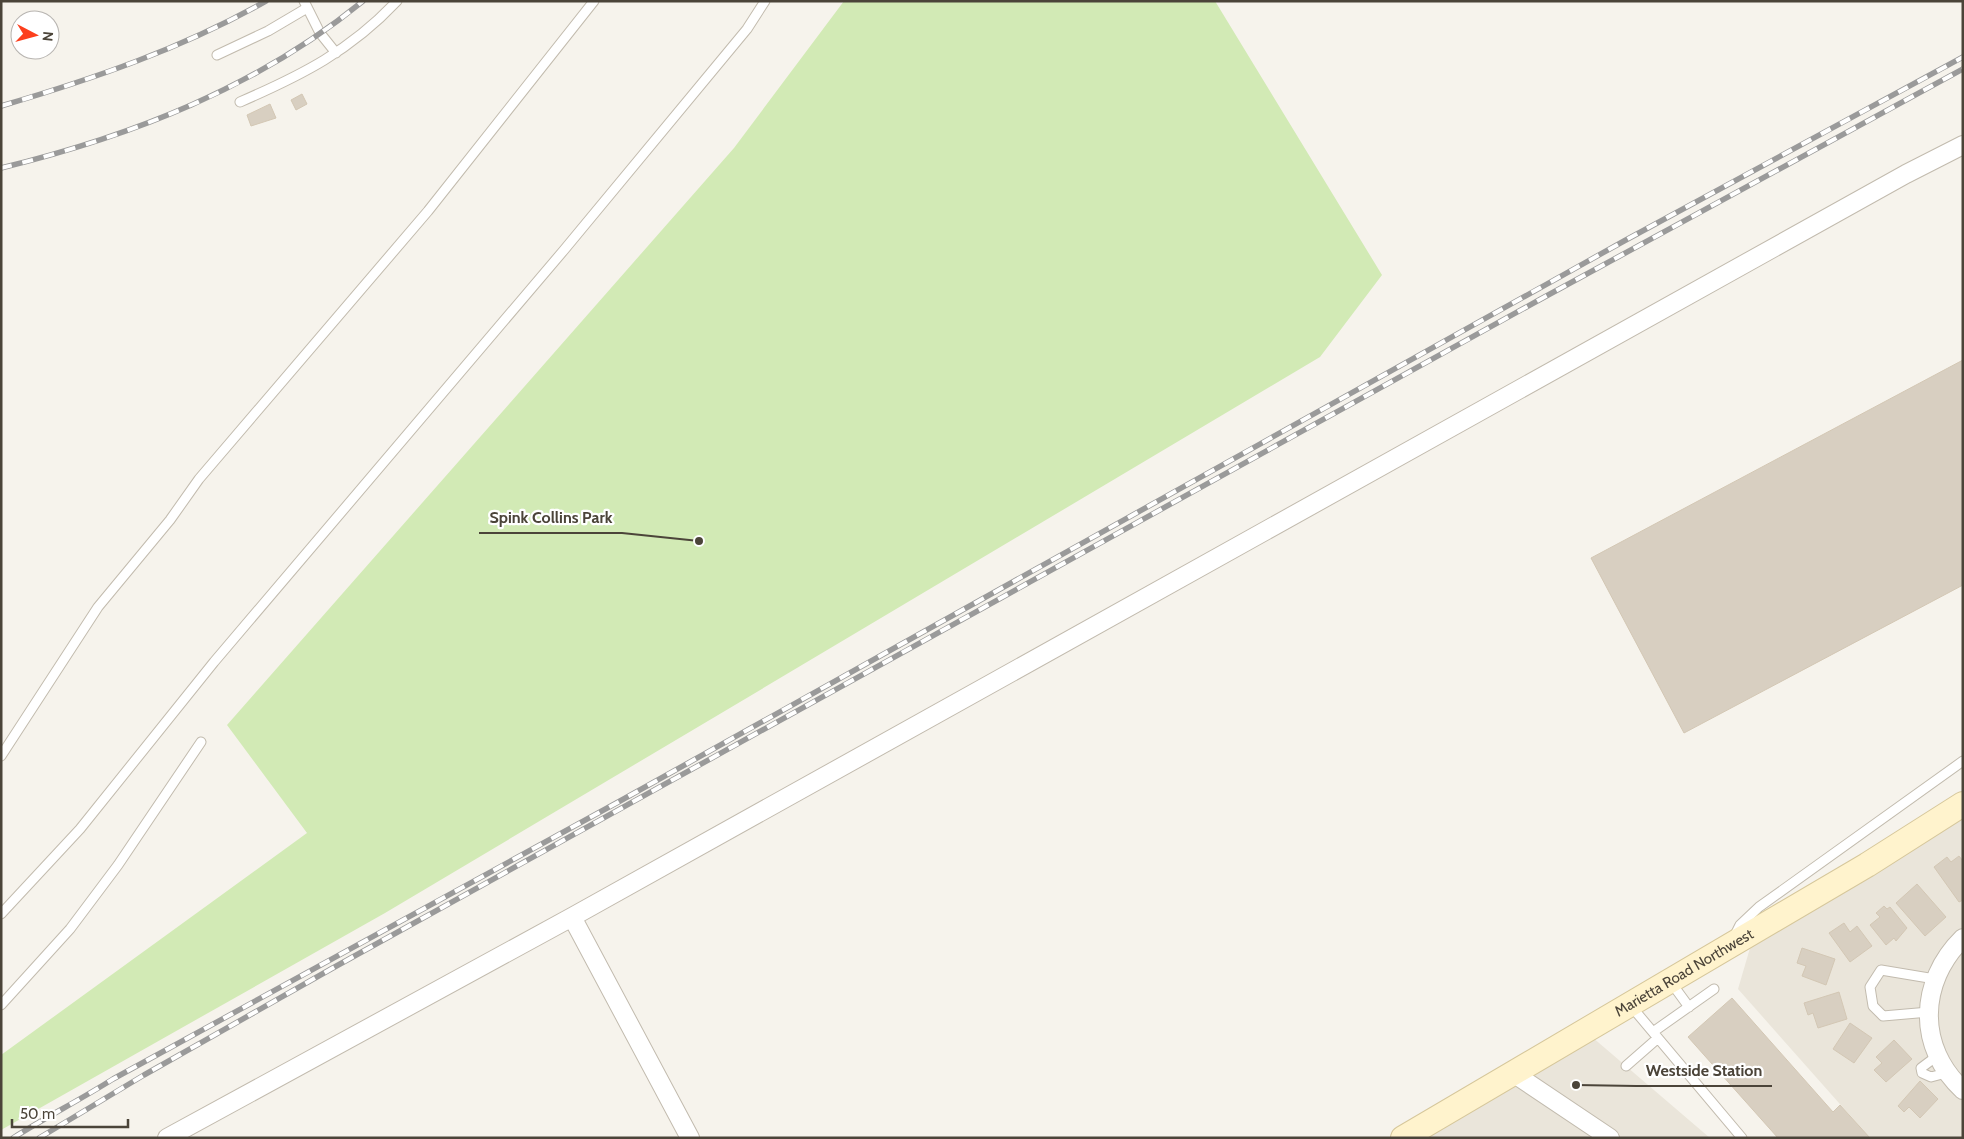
<svg xmlns="http://www.w3.org/2000/svg" width="1964" height="1139" viewBox="0 0 1964 1139" font-family="Cabin,sans-serif">
<rect width="100%" height="100%" fill="#f6f3ec"/>
<path fill="#eae5da" d="M1963 803V1138H1870L1738 989 1755 931Z
M1585 1031 1710 1138H1423Z"/>
<path fill="#d2eab5" d="M844 1H1215L1382 275 1320 357 385 913 1 1130V1055L307 833 227 725 734 148Z"/>
<path fill="#d8cfc1" stroke="#d3c7b4" d="M302 94 307 104 296 110 291 100Z
M270 104 276 118 251 126 247 115Z
M1963 360V585L1684 733 1591 558Z
M1959 856 1963 861V900L1959 902 1934 867 1947 857 1951 862Z
M1917 884 1946 917 1925 936 1896 903Z
M1884 906 1887 909 1890 907 1907 928 1896 941 1894 938 1886 945 1870 925 1880 917 1876 913Z
M1844 923 1850 932 1857 926 1872 946 1850 962 1829 933Z
M1802 948 1835 959 1826 985 1802 976 1806 966 1797 963Z
M1839 992 1847 1019 1818 1028 1813 1013 1808 1015 1804 1003Z
M1732 998 1833 1112 1840 1105 1870 1138H1778L1688 1037Z
M1850 1023 1872 1038 1854 1063 1833 1049Z
M1894 1040 1912 1059 1886 1082 1874 1070 1882 1063 1876 1057Z
M1920 1081 1938 1099 1920 1118 1909 1107 1904 1112 1898 1106Z"/>
<g fill="none" stroke-linecap="round" stroke-linejoin="round">
<g stroke="#c2bbae" stroke-width="11">
<path id="service" d="M304 1 320 33 336 53
M217 55 268 31 307 8
M240 102C302 75 350 51 397 1
M1 756 98 607 170 520 199 479 428 211 594 1
M1 914 80 829 214 662 564 250 747 29 765 1
M1735 935 1740 925 1759 907 1963 761
M1670 981 1689 1007
M1 1005 70 929 118 865 201 742
M1631 1006 1742 1138
M1929 1012 1883 1016 1873 1006 1870 987 1881 970 1935 979
M1653 1032 1714 989
M1937 1056 1921 1068 1922 1073 1931 1077 1946 1073
M1626 1066 1658 1038"/>
</g>
<g stroke="#c2bbae" stroke-width="20">
<path id="minor" d="M572 917 690 1138
M1963 938C1918 982 1917 1048 1963 1090
M1513 1073 1610 1138
M167 1138 572 917 1906 174 1963 145"/>
</g>
<g stroke="#d6c79b" stroke-width="26">
<g id="secondary">
<path id="s1" d="M1403 1138 1867 865 1963 804"/>
</g>
</g>
<use href="#service" stroke="#fff" stroke-width="9"/>
<use href="#minor" stroke="#fff" stroke-width="18"/>
<use href="#secondary" stroke="#fff3cd" stroke-width="24"/>
<g stroke="#9a9a9a" stroke-width="5.5">
<path id="rail" d="M1 106C93 79 183 48 266 1
M1 168C132 136 258 87 363 1
M13 1138C46 1117 80 1100 113 1079L620 801 1624 241 1963 57
M39 1138 144 1075 331 969 1539 300 1963 69"/>
</g>
<use href="#rail" stroke="#fff" stroke-width="4" stroke-dasharray="11" stroke-linecap="butt"/>
</g>
<g text-anchor="middle" dominant-baseline="central" stroke-width="4.5" stroke-linejoin="round" paint-order="stroke">
<g font-size="15" fill="#4b4439" stroke="#fff">
<text stroke="none"><textPath href="#s1" startOffset="326">Marietta Road Northwest</textPath></text>
</g>
</g>
<path fill="none" stroke="#4b4439" stroke-width="2" d="M699 541L622 533H479M1576 1085L1636 1086H1772"/>
<g fill="#4b4439" stroke="#fff" stroke-width="2">
<circle cx="699" cy="541" r="5"/>
<circle cx="1576" cy="1085" r="5"/>
</g>
<g font-size="16" text-anchor="middle" font-weight="bold" fill="#4b4439" stroke="#fff" stroke-width="4.5" stroke-linejoin="round" paint-order="stroke">
<text x="551" y="523">Spink Collins Park</text>
<text x="1704" y="1076">Westside Station</text>
</g>
<rect width="1964" height="1139" fill="none" stroke="#4b4439" stroke-width="5"/>
<g transform="translate(35 35) rotate(96)"><circle r="24" fill="#ffffff" stroke="#b7b4b0"/>
<path d="M0-4L9 19L0 12L-9 19Z" fill="#fc3f1d"/>
<text y="-8" font-size="14" font-weight="bold" text-anchor="middle" fill="#4b4439">N</text>
</g>
<path d="M12 1119v8h116v-8" fill="none" stroke="#4b4439" stroke-width="2.5"/>
<text x="20" y="1119" font-size="15" fill="#4b4439" stroke="#ffffff" stroke-width="4" paint-order="stroke">50 m</text>
</svg>
